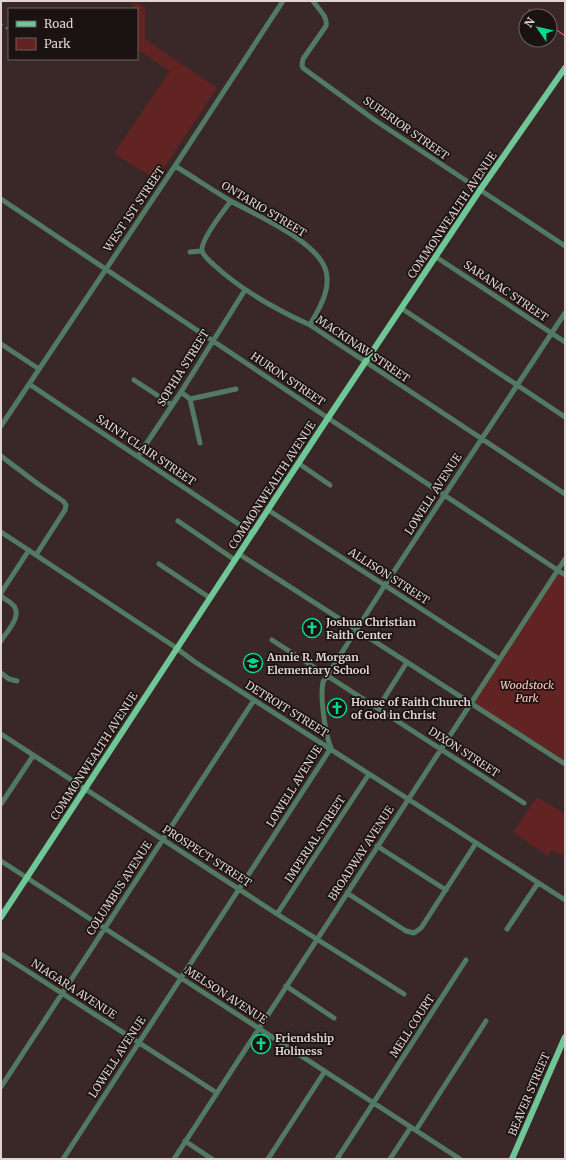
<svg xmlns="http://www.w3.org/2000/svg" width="566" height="1160" viewBox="0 0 566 1160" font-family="Merriweather,serif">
<rect width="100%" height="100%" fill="#392827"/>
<path fill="#612422" d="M135 2 145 7V39L217 88 156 180 114 153 170 71 137 49V9H130Z
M558 573 565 577V761L474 703Z
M537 797 565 814V850L561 855 552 850 548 856 513 832Z"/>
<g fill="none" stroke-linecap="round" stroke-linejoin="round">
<path stroke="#ba5752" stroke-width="1.5" d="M529 10 537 16
M550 25 565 36"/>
<path stroke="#527a63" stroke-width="5" d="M313 1C318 9 328 16 326 26L303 59 302 65 303 68 376 121 565 246
M175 166C193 177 211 189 229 200 255 215 318 241 326 271 331 291 319 308 310 325
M1 199 328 418 565 575
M231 201C224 210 200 241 202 251 204 257 210 261 214 265 242 291 275 309 310 325L565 494
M190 252 202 251
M436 257 565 342
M401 308 565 417
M1 344 39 369
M134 380 172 405
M29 384 252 533
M181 392 190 399 200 443
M190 399 236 389
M1 426 175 166 283 1
M1 456 38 484 63 501 66 505 65 510 36 555
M138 456 181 392 245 290
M298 463 330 485
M268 510 499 659
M178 521 235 560
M1 532 172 645 195 662 565 900
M239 554 565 764
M159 564 210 598
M1 593 29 550
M1 596C4 599 9 601 12 604 24 615 7 631 1 641
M272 640 524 803
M1 673 9 679 17 681
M378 708 407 662
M1 734 277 914 404 994
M1 804 33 756
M377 846 446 890
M1 861 460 1159
M347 893 406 931 414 933 421 928 476 843
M277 914 369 774
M507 929 538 883
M1 954 217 1093
M286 986 334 1018
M1 1087 254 700
M416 1130 486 1021
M185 1141 212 1159
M63 1159 331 748C325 734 320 697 323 682L385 585 565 313
M174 1159 565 559
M268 1159 325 1071
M337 1159 466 960
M390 1159 411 1127"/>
<path stroke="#6fc697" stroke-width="6" d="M1 917 328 418 480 190 565 68
M512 1159 565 1037"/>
<path stroke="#8a7c7b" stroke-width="1.5" stroke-dasharray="2 4" stroke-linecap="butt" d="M1 24 9 30"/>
</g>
<defs>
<g id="church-ring" transform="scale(1)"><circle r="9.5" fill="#1b1312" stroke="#04d98b" stroke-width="1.5"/><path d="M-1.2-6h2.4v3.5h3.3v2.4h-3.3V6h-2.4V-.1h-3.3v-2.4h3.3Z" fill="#04d98b"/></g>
<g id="school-ring" transform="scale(1)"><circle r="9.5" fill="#1b1312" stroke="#04d98b" stroke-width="1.5"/><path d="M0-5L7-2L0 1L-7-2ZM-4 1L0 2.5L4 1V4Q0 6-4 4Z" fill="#04d98b"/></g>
</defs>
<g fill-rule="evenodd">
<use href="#church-ring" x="312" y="628"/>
<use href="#school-ring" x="253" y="663"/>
<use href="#church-ring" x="337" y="708"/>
<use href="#church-ring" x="261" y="1044"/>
</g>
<g text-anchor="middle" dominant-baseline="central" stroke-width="3.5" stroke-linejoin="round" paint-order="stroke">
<g font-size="11" fill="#dfd4d3" stroke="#1b1312">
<text transform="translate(406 128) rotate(35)">SUPERIOR STREET</text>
<text transform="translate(134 209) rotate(-56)">WEST 1ST STREET</text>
<text transform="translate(264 209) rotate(31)">ONTARIO STREET</text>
<text transform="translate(452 215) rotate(-56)">COMMONWEALTH AVENUE</text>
<text transform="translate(506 291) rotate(34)">SARANAC STREET</text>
<text transform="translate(363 349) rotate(34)">MACKINAW STREET</text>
<text transform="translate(183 368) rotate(-58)">SOPHIA STREET</text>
<text transform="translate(288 379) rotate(34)">HURON STREET</text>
<text transform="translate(146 450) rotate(34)">SAINT CLAIR STREET</text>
<text transform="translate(272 485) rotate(-57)">COMMONWEALTH AVENUE</text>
<text transform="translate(433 494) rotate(-57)">LOWELL AVENUE</text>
<text transform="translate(389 576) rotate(33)">ALLISON STREET</text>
<text transform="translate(287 709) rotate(32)">DETROIT STREET</text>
<text transform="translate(464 752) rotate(33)">DIXON STREET</text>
<text transform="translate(94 756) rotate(-57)">COMMONWEALTH AVENUE</text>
<text transform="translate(294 786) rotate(-58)">LOWELL AVENUE</text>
<text transform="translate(315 839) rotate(-57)">IMPERIAL STREET</text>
<text transform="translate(361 853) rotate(-57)">BROADWAY AVENUE</text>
<text transform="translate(207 856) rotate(33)">PROSPECT STREET</text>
<text transform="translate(119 888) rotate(-57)">COLUMBUS AVENUE</text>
<text transform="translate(74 989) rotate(33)">NIAGARA AVENUE</text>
<text transform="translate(226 995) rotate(33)">MELSON AVENUE</text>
<text transform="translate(412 1026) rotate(-57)">MELL COURT</text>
<text transform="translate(117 1057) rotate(-57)">LOWELL AVENUE</text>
<text transform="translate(529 1094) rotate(-67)">BEAVER STREET</text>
</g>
<g font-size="11" font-weight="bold" fill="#dfd4d3" stroke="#1b1312" text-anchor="start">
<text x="326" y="622">Joshua Christian<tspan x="326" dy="13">Faith Center</tspan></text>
<text x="267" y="657">Annie R. Morgan<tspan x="267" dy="13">Elementary School</tspan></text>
<text x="351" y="702">House of Faith Church<tspan x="351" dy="13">of God in Christ</tspan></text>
<text x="275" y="1038">Friendship<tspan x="275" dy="13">Holiness</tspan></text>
</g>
<g font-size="11" font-style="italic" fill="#ffc8c2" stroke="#1b1312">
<text x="527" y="685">Woodstock<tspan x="527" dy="13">Park</tspan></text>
</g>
</g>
<rect width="566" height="1160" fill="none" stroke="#dfd4d3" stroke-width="4"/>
<rect x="8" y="8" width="130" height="52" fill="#1b1312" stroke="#69605f"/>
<rect x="16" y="21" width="20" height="6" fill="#6fc697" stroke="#69605f"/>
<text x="44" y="28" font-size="12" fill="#dfd4d3">Road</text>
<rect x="16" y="38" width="20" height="12" fill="#612422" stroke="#69605f"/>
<text x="44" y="48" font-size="12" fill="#dfd4d3">Park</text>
<g transform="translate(538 28) rotate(304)"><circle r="19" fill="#1b1312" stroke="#69605f"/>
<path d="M0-3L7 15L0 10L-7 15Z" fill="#04d98b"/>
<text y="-6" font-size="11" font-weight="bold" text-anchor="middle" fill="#dfd4d3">N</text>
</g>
</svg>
